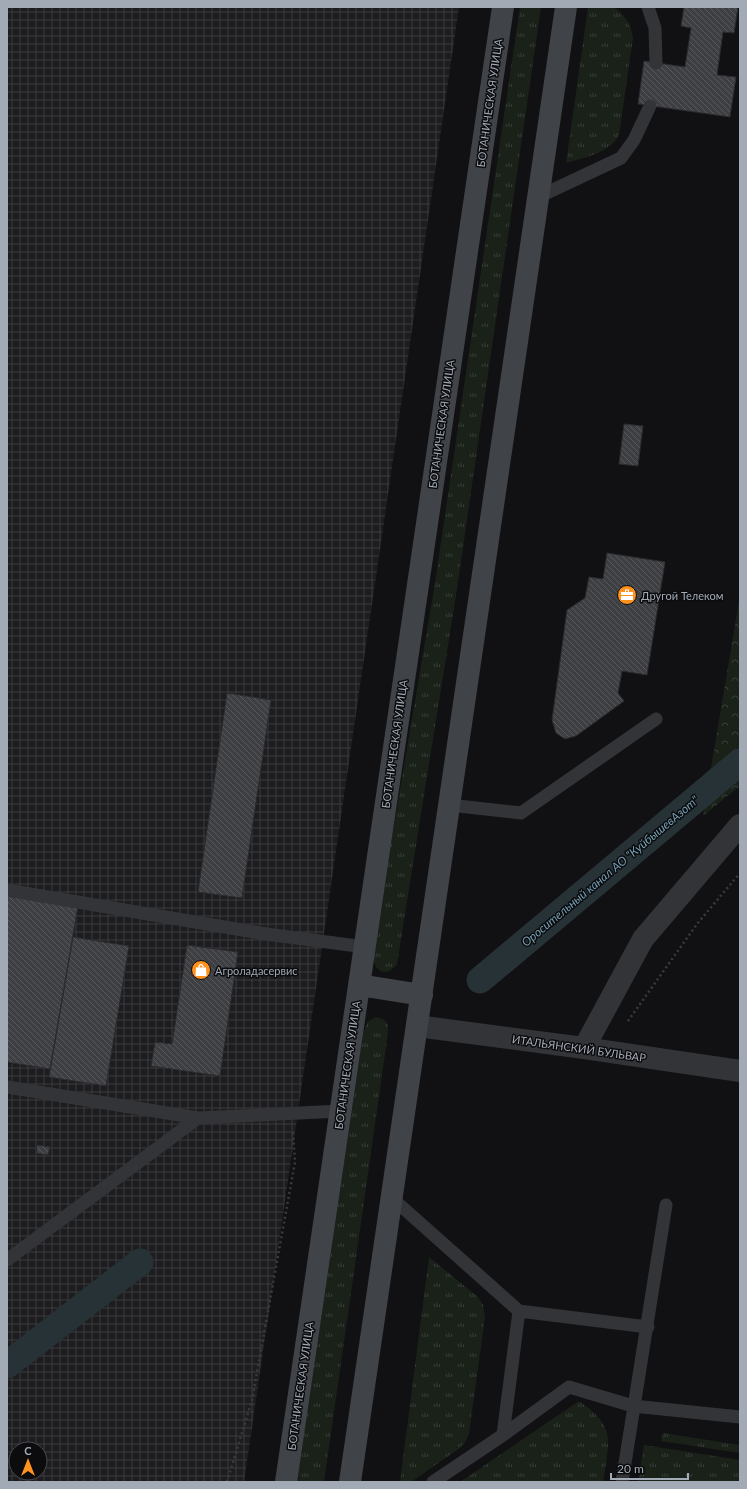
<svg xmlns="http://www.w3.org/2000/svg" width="747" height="1489" viewBox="0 0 747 1489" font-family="Lato,sans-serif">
<defs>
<pattern id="industrial-grid" width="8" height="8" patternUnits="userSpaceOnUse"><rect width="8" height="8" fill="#1d1d20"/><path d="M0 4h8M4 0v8" fill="none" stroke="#3b3b3e"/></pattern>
<pattern id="grass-tufts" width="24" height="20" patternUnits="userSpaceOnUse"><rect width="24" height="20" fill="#192119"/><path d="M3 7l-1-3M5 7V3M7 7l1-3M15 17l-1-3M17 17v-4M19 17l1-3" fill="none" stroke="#373f38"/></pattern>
<pattern id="forest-crowns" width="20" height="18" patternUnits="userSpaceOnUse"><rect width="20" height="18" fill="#192119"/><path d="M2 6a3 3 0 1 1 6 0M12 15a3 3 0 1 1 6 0" fill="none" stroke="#373f38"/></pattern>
<pattern id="building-back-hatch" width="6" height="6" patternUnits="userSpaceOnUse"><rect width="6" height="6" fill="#3d3f43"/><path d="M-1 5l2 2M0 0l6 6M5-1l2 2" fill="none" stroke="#56585c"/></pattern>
</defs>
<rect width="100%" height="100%" fill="#111113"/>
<path fill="url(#industrial-grid)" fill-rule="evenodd" d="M7 7H459L244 1482H7ZM16 1449H40V1473H16Z"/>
<path fill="url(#grass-tufts)" d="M520 7H541L457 589 397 964C386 979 374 971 372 955L435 583Z
M588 7H614C625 16 631 23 633 38L619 135C608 154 586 157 566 163Z
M376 1017 385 1020 388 1025V1033L324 1482H297L363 1035 367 1022Z
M429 1257 478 1297 483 1305 485 1317 469 1434 464 1444 457 1450 411 1482H400Z
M579 1401C617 1427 609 1441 603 1482H460Z
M663 1433 740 1445V1453L661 1441Z
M644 1445 740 1460V1482H638Z"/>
<path fill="url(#forest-crowns)" d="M740 595V786L703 816Z"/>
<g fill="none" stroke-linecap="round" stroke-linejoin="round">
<path stroke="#273237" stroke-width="27" d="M480 980 740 762
M7 1365 140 1262"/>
</g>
<path fill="url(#building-back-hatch)" stroke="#2b2b2f" d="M684 7H738L734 33 723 32 717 75 736 77 730 117 638 104 644 61 685 67 691 28 681 26Z
M624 424 643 426 638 466 619 464Z
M607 553 665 562 647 675 622 671 618 693 624 701 576 736 565 739 556 733 552 720 567 610 585 598 589 577 603 579Z
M227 693 271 700 242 898 198 892Z
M7 894 78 906 50 1069 7 1062Z
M73 937 129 946 106 1086 49 1077Z
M187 945 238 952 220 1076 151 1066 155 1042 172 1044Z
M37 1145 50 1147 48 1155 36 1153Z"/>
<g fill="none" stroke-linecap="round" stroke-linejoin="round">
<path stroke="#383b3f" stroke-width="2.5" stroke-dasharray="2 3" stroke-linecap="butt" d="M628 1021 697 924 740 873
M227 1482 252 1400 295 1162 293 1132"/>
<path stroke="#323438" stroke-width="13" d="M648 7 655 28 656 63
M538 197 621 158 634 140 650 106
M449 805 521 813 656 719
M7 890 266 934 365 947
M7 1087 198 1118
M392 1198 519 1311 648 1327
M7 1260 198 1118 340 1111
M503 1435 519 1311
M433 1482 503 1435 569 1387 633 1406 740 1417
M622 1482 666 1205"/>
<path stroke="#323438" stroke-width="22" d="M417 1026 584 1048 740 1071
M584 1048 643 939 740 825"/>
<path stroke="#404348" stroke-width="22" d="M359 985 422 995
M286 1482 503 7
M350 1482 566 7"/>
</g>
<defs>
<g id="office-disc" transform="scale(1)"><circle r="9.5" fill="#ff911d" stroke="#0c0c0e"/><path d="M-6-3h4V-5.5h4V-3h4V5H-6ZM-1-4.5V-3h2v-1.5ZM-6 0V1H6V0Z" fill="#fff"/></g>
<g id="shop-disc" transform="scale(1)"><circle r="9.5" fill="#ff911d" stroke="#0c0c0e"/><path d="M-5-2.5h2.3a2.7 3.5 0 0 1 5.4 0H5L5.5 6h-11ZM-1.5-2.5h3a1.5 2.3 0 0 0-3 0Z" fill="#fff"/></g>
</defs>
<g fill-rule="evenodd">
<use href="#office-disc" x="627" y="595"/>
<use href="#shop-disc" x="201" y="970"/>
</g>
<g text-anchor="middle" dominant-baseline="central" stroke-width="3" stroke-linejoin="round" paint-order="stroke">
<g font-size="11" fill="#a1aab5" stroke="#0c0c0e">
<text transform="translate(489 103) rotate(-82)">БОТАНИЧЕСКАЯ УЛИЦА</text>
<text transform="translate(441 424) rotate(-82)">БОТАНИЧЕСКАЯ УЛИЦА</text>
<text transform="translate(394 744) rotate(-82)">БОТАНИЧЕСКАЯ УЛИЦА</text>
<text transform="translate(579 1048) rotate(8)">ИТАЛЬЯНСКИЙ БУЛЬВАР</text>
<text transform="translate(347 1065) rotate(-82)">БОТАНИЧЕСКАЯ УЛИЦА</text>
<text transform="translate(300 1386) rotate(-82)">БОТАНИЧЕСКАЯ УЛИЦА</text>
</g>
<g font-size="11" fill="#a1aab5" stroke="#0c0c0e" text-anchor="start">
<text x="641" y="595">Другой Телеком</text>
<text x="215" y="970">Агроладасервис</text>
</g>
<g font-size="12" font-style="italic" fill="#749fb3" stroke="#0c0c0e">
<text transform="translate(610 871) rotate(-40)">Оросительный канал АО "КуйбышевАзот"</text>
</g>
</g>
<rect width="747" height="1489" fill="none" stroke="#a1aab5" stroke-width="16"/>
<g transform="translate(28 1461)"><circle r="19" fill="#0c0c0e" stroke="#484b51"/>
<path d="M0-3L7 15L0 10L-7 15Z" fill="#ff911d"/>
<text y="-6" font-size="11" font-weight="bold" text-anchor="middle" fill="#a1aab5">С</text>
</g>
<path d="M611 1473v6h77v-6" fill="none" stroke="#a1aab5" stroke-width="2"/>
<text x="617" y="1473" font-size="12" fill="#a1aab5" stroke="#0c0c0e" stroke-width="3" paint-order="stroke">20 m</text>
</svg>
